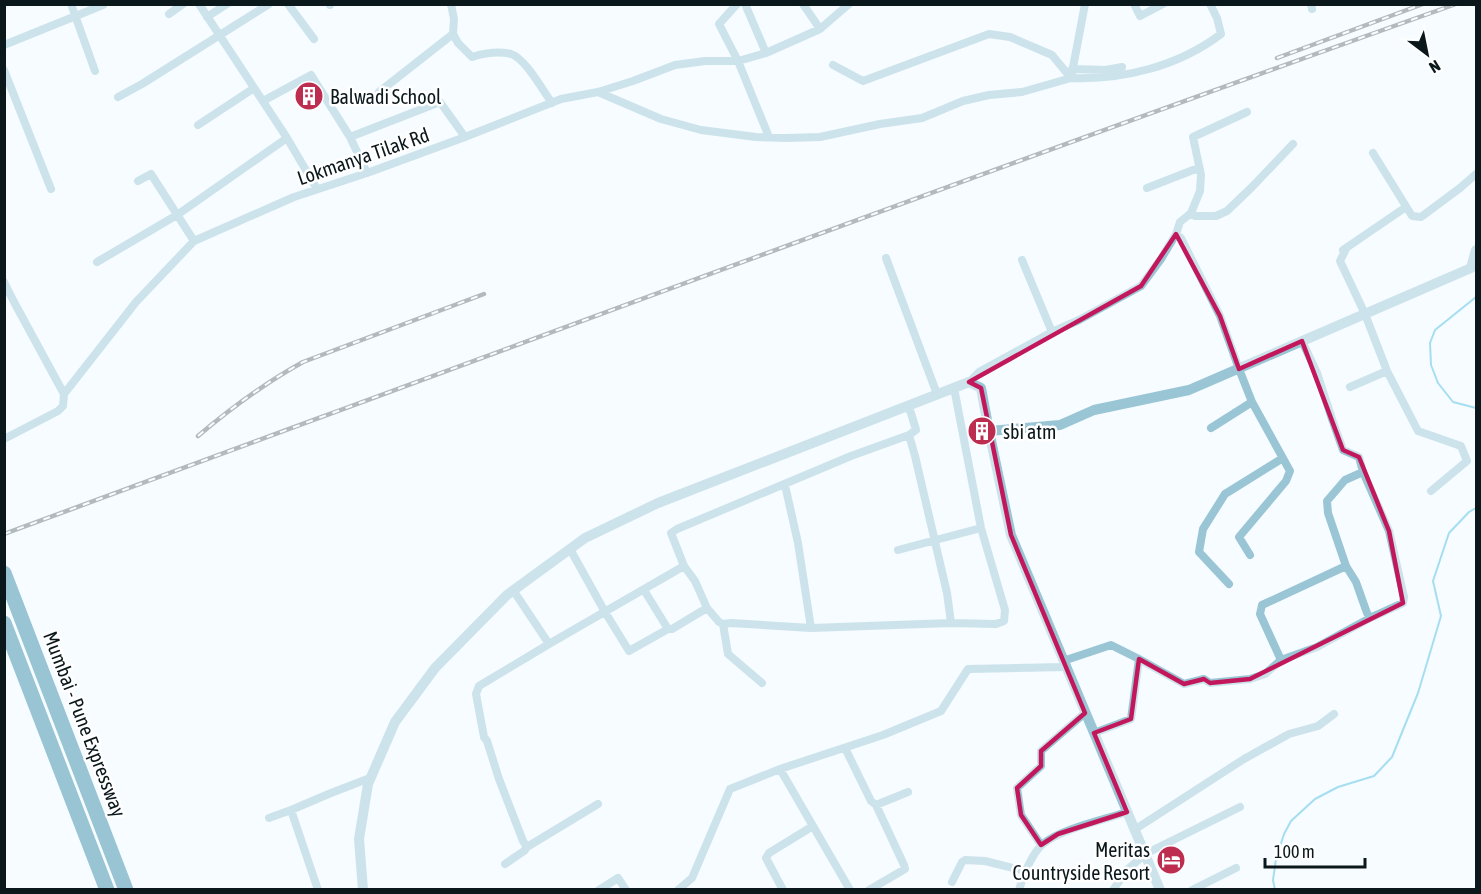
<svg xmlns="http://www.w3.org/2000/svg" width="1481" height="894" viewBox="0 0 1481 894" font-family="'Asap Condensed',sans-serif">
<rect width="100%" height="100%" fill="#f6fcff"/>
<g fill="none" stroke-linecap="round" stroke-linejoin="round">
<path stroke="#45bbdf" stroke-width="2" d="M1476 297 1435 330 1430 343 1431 365 1438 383 1453 402 1476 408
M1275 890 1273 880 1276 859 1284 834 1291 821 1315 799 1338 787 1374 776 1392 757 1418 693 1441 616 1433 581 1449 533 1469 512 1476 508"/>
<path stroke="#99c5d5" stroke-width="8" d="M71 4 95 71
M199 4 287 138 317 189
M288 4 314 39
M330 4V5
M451 4 454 19 453 34 458 43 472 57C485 53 498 51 511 54 525 58 543 91 552 103
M737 4 719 24 738 61 769 137
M745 4 766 53
M803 4 820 29
M1134 4 1140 16 1163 4
M1311 4 1312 9
M169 14 183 4
M207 17 227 4
M4 45 103 5
M833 65 863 81 989 34 1010 37 1052 55 1071 78C1124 80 1179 66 1221 34L1217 18 1210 4
M1072 69 1106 70 1122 67
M4 70 51 189
M379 92 453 34
M598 92 661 119 701 130 756 137 787 138 820 137 880 124 922 118 963 101 989 95 1022 92 1071 78 1085 4
M118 97 142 84 269 4
M263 101 311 75 350 137 367 173
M198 125 254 88
M350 137 440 102 465 137
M1373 153 1412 216 1421 217 1460 188 1476 174
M138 181 151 174 194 241
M1147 188 1193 170 1199 169
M1191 213 1195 216H1216L1227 211 1252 187 1293 144
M1176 234 1181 238 1220 316 1239 369 1252 402 1290 471 1286 481 1239 537 1250 555
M1346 249 1340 261 1365 314 1387 371 1418 431 1461 446 1467 461 1431 491
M1343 250 1406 207
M886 258 937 394
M1022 260 1052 332
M97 262 177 215 287 138
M4 282 14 302 64 394 136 302 194 241 294 197 367 173 465 137 561 99 598 92 633 81 675 65 705 61H738L766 53 820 29 849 4
M969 382 979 372 1052 332 1079 320 1141 286 1161 259 1176 234 1180 222 1191 213 1200 191 1201 175 1193 137 1247 112
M1350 387 1387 371
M1211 428 1252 402
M909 435 915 456 947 593 951 623
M4 439 58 411 63 406 64 394
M1363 472 1345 480 1327 501 1328 513 1346 566 1356 582 1367 613 1370 618
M785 485 798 543 811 628
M570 549 605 612 629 651 668 629H672L707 608
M898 550 981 528
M1229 584 1199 552 1203 529 1225 494 1283 458
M513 590 549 644
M644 590 668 629
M723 624 731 623 811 628 951 623 996 624 1004 621 1005 610 981 528 954 388
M1281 660 1260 614 1262 605 1346 566
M1063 661 1111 645 1139 659 1184 684 1204 679 1210 683 1250 679 1265 674 1281 660 1317 647 1370 618 1403 603 1404 597 1389 531 1363 472 1359 457 1343 450 1332 419 1317 373 1302 341
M762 683 728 654 723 624 719 622 707 608 695 581 684 566 671 533 677 529 851 456 909 435 916 430 911 413 907 406
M1094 733 1131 719 1139 659
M845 748 871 801 876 805 904 865 905 869 869 890
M780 769 850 890
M876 805 908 792
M291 810 331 793 370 778
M269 818 291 810 318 890
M1134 830 1244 759 1289 734 1318 726 1334 714
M1041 845 1021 815 1017 788 1041 766V751L1085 713
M527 847 523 841 499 779 487 741 484 737 476 694 479 686 549 644 684 566
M505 864 524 851 527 847 598 804
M952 882 962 862 965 860 985 861 1025 871
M599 890 618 878 626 890
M678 890 692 878 730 789 780 769 883 735 941 711 968 669 1065 667
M783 890 766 858 769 853 813 826
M1019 890C1023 876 1032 853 1043 844 1061 829 1103 820 1127 812
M1113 890 1127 870 1145 854 1240 807
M1192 890 1236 868"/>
<path stroke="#99c5d5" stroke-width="10" d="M363 890 359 839 368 784 395 722 435 668 507 595 585 538 658 503 969 382 981 388 989 431
M1160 890 1011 535 989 431 1060 425 1094 410 1189 390 1471 268 1476 250"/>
<path stroke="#26829d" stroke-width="15" d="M4 573 126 890
M4 623 107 890"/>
<g stroke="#616b6f" stroke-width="4.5">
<path id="rail" d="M1277 58 1423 4
M198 436C231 408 265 383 303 362L484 294
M4 534C488 356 971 176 1456 4"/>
</g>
<use href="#rail" stroke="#fff" stroke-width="2" stroke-dasharray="7" stroke-linecap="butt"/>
</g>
<path d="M0 0H1481V894H0ZM1176 234 1220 316 1239 369 1302 341 1343 450 1359 457 1389 531 1403 603 1250 679 1210 683 1204 679 1184 684 1139 659 1131 719 1094 733 1127 812 1058 834 1041 845 1021 815 1017 788 1041 766V751L1085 713 1011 535 981 388 969 382 1141 286Z" fill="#f6fcff" fill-opacity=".55" fill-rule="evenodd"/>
<path fill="none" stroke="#c2185b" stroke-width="4.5" stroke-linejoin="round" d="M1176 234 1220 316 1239 369 1302 341 1343 450 1359 457 1389 531 1403 603 1250 679 1210 683 1204 679 1184 684 1139 659 1131 719 1094 733 1127 812 1058 834 1041 845 1021 815 1017 788 1041 766V751L1085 713 1011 535 981 388 969 382 1141 286Z"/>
<defs>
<g id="building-disc" transform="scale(1.5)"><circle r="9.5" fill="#bd2d50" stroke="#fff"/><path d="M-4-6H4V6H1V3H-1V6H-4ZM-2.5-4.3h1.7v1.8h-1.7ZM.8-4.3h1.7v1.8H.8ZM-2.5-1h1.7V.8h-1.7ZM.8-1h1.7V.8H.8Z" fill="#fff"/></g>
<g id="hotel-disc" transform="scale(1.5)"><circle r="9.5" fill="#bd2d50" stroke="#fff"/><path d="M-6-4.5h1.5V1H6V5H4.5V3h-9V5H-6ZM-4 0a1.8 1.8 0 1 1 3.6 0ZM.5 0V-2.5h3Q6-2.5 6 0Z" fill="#fff"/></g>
</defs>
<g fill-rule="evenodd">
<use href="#building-disc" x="309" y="96"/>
<use href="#building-disc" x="982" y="431"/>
<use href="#hotel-disc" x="1171" y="860"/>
</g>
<g text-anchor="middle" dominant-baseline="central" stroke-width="5" stroke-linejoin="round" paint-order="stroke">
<g font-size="20" fill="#0a171b" stroke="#fff" text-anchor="start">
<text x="330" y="96">Balwadi School</text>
<text x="1003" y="431">sbi atm</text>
<text x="1150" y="849" text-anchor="end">Meritas<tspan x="1150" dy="23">Countryside Resort</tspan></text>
</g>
<g font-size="20" fill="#0a171b" stroke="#fff">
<text transform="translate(363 156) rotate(-19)">Lokmanya Tilak Rd</text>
<text transform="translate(85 724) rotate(69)">Mumbai - Pune Expressway</text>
</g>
</g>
<rect width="1481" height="894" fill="none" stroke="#0a171b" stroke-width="12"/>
<g transform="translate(1427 54) rotate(148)" stroke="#ffffff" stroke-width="4.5" paint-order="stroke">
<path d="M0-4.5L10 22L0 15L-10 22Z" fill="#0a171b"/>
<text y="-9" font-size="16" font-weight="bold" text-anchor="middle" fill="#0a171b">N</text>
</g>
<path d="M1265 858v9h100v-9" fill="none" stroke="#0a171b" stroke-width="3"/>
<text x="1274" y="858" font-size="18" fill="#0a171b" stroke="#ffffff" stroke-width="4.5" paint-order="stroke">100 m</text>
</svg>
